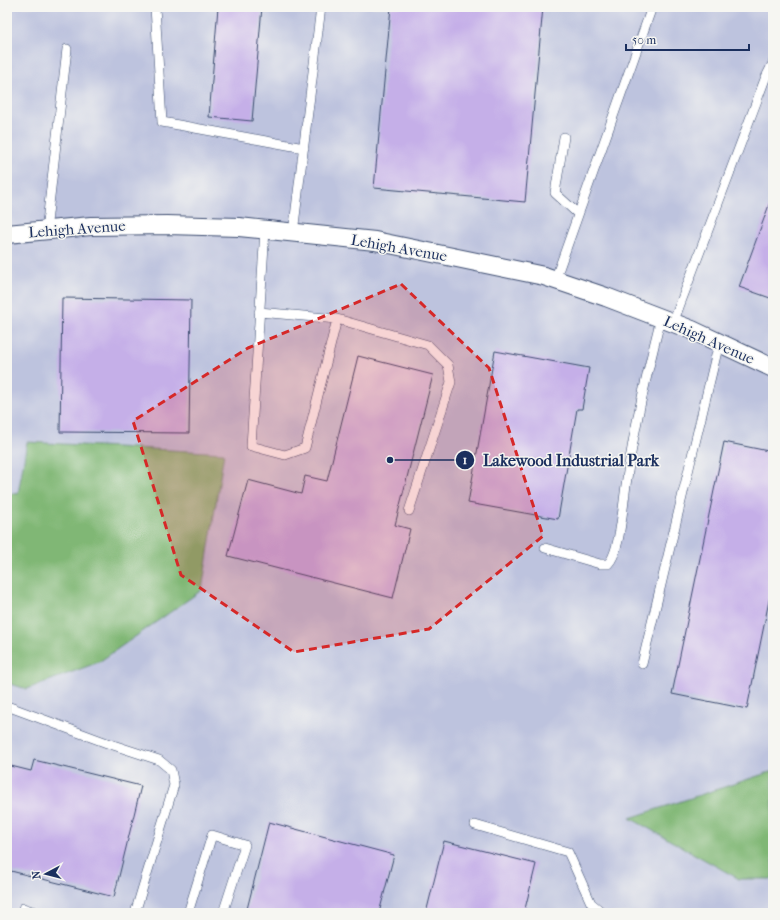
<svg xmlns="http://www.w3.org/2000/svg" width="780" height="920" viewBox="0 0 780 920" font-family="'IM FELL French Canon',serif">
<rect width="100%" height="100%" fill="#f6f6f2"/>
<filter id="ink" filterUnits="userSpaceOnUse"><feTurbulence type="fractalNoise" baseFrequency=".025" numOctaves="2"/><feDisplacementMap in="SourceGraphic" scale="8" xChannelSelector="R" yChannelSelector="G"/><feConvolveMatrix kernelMatrix="1 2 1 2 8 2 1 2 1" color-interpolation-filters="sRGB"/></filter>
<filter id="wash" filterUnits="userSpaceOnUse"><feTurbulence type="fractalNoise" baseFrequency=".012" numOctaves="4" result="noise"/><feDisplacementMap in="SourceGraphic" scale="16" xChannelSelector="R" yChannelSelector="G"/><feGaussianBlur stdDeviation="0.9" result="paint"/><feColorMatrix in="noise" values="0 0 0 0 0 0 0 0 0 0 0 0 0 0 0 0 0 1.4 0 .05"/><feComposite in="paint" operator="in"/></filter>
<g filter="url(#wash)">
<rect width="100%" height="100%" fill="#efe8d1"/>
<path fill="#bdc3de" d="M7 7H773V913H7Z"/>
<path fill="#80b774" stroke="#4e7369" d="M27 442 224 453 202 590 99 662 27 689 7 683V493L18 494Z
M773 771V879H739L630 818Z"/>
<g id="blocks">
<path fill="#c5afe8" d="M218 7H262L252 121 209 117Z
M391 7H543L525 202 374 188Z
M773 194V299L739 287Z
M62 298 191 300 189 433 60 432Z
M495 351 589 368 582 409H577L558 519 468 503Z
M358 356 433 375 395 525 410 529 393 598 228 556 248 480 301 494 305 476 327 481Z
M724 442 773 452V581L747 709 672 694Z
M34 760 141 786 114 897 7 870V765L31 771Z
M269 822 394 855 379 913H246Z
M444 841 536 864 524 913H426Z"/>
</g>
</g>
<g filter="url(#ink)">
<use href="#blocks" fill-opacity="0" stroke="#3b4b6f" stroke-width="1"/>
<g fill="none" stroke-linecap="round" stroke-linejoin="round">
<g stroke="#3b4b6f" stroke-width="10">
<path id="lane" d="M155 7 162 122 304 148
M564 137 555 193 578 214
M46 231 67 49
M293 233 321 7
M555 280 652 7
M259 312 337 319 305 448 285 455 251 446 265 230
M337 319 428 345 448 365 451 382 409 511
M673 323 765 79 773 63
M545 548 600 564H608C618 554 621 524 623 509 630 445 645 381 661 318
M642 664 719 343
M7 706 107 743 159 760 171 770 174 785 135 913
M475 825 568 852 591 903 603 913
M23 908 38 913
M188 913 212 835 245 845 223 913"/>
</g>
<g stroke="#3b4b6f" stroke-width="20">
<path id="street" d="M7 234 91 226 167 225 239 227 375 241 544 276 606 297 692 330 773 368"/>
</g>
<use href="#lane" stroke="#fff" stroke-width="9"/>
<use href="#street" stroke="#fff" stroke-width="18"/>
</g>
</g>
<path fill="#d62828" fill-opacity="0.2" stroke="#d62828" stroke-width="3" stroke-dasharray="8 5" stroke-linejoin="round" d="M401 284 489 368 543 536 429 629 294 652 181 575 133 421 248 348Z"/>
<g text-anchor="middle" dominant-baseline="central" stroke-width="3" stroke-linejoin="round" paint-order="stroke">
<g font-size="15" fill="#1b2f5e" stroke="#f6f6f2">
<text transform="translate(77 229) rotate(-4)">Lehigh Avenue</text>
<text transform="translate(399 248) rotate(10)">Lehigh Avenue</text>
<text transform="translate(709 340) rotate(24)">Lehigh Avenue</text>
</g>
</g>
<path fill="none" stroke="#1b2f5e" stroke-width="1.5" d="M390 460L465 460"/>
<g fill="#1b2f5e" stroke="#f6f6f2" stroke-width="1.5">
<circle cx="390" cy="460" r="4"/>
<circle cx="465" cy="460" r="10"/>
</g>
<g font-size="12" text-anchor="middle" font-weight="bold" fill="#fff">
<text x="465" y="464">1</text>
</g>
<g font-size="16" text-anchor="middle" font-weight="bold" fill="#1b2f5e" stroke="#f6f6f2" stroke-width="3" stroke-linejoin="round" paint-order="stroke">
<text x="571" y="466">Lakewood Industrial Park</text>
</g>
<rect width="780" height="920" fill="none" stroke="#f6f6f2" stroke-width="24"/>
<g transform="translate(46 874) rotate(263)" stroke="#f6f6f2" stroke-width="3" paint-order="stroke">
<path d="M0-3L7 15L0 10L-7 15Z" fill="#1b2f5e"/>
<text y="-6" font-size="11" font-weight="bold" text-anchor="middle" fill="#1b2f5e">N</text>
</g>
<path d="M626 44v6h123v-6" fill="none" stroke="#1b2f5e" stroke-width="2"/>
<text x="632" y="44" font-size="12" fill="#1b2f5e" stroke="#f6f6f2" stroke-width="3" paint-order="stroke">50 m</text>
</svg>
